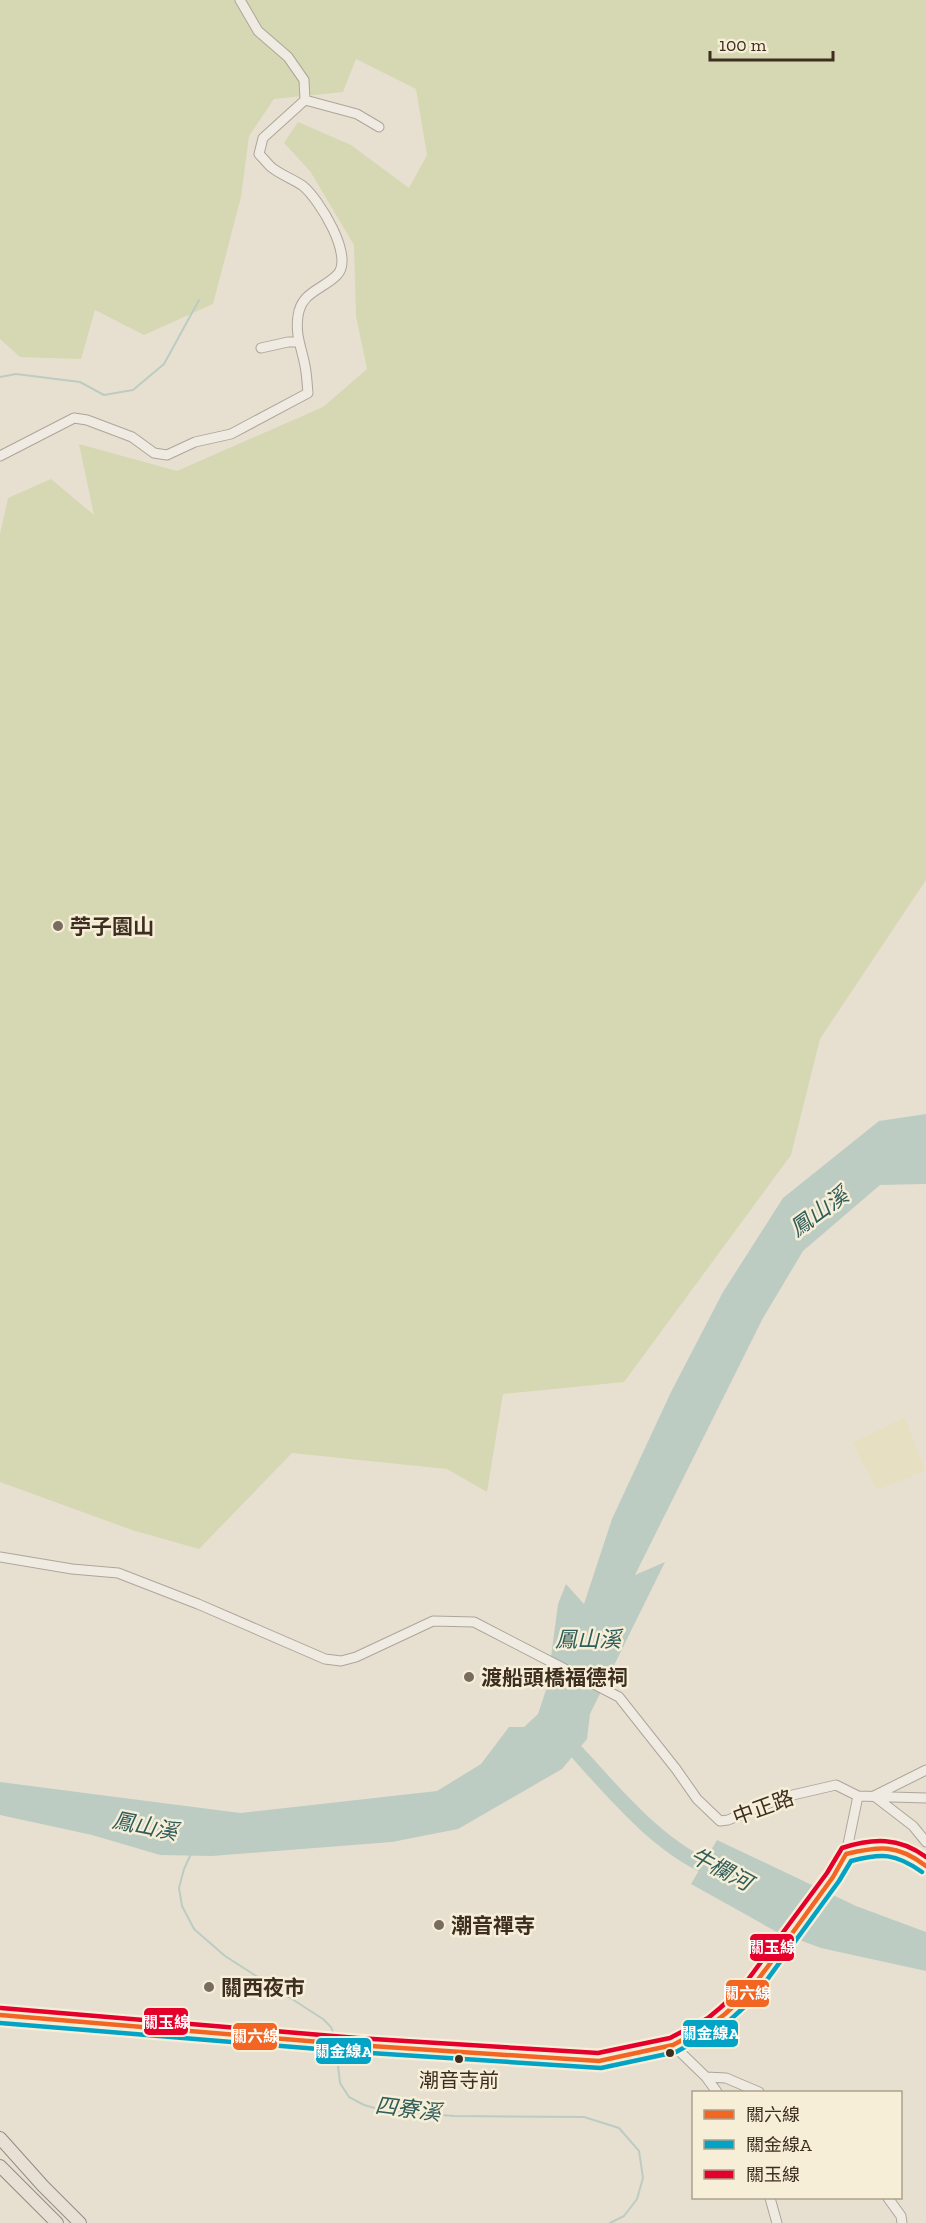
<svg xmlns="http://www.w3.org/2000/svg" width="926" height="2223" viewBox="0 0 926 2223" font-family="'Zilla Slab','Noto Sans TC',serif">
<rect width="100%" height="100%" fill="#e7e0d1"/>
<path fill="#e6dfc2" d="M905 1417 925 1471 877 1490 852 1443Z"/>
<path fill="#d6d7b3" d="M0 0H926V880L820 1039 791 1155 624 1382 503 1394 487 1492 447 1469 292 1453 199 1549 132 1530 0 1482V534L8 498 51 479 94 515 79 444 177 471 323 407 367 369 356 316 354 245 310 171 284 143 298 122 351 145 409 188 427 155 416 89 356 59 343 92 274 99 249 136 241 197 213 304 144 335 95 310 81 359 20 357 0 339Z"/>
<path fill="#bcccc2" d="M926 1114V1184L880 1185 803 1251 763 1318 635 1575 665 1562 590 1714 587 1739 562 1769 458 1829 392 1842 212 1856 160 1855 92 1835 0 1815V1782L240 1813 437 1791 481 1764 509 1727H524L538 1714 547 1687 558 1604 566 1584 584 1604 612 1519 671 1392 723 1292 783 1198 879 1121Z
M717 1840 856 1906 926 1932V1971L821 1948 775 1931 691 1884Z"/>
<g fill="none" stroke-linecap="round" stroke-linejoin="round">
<path stroke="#bcccc2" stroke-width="2" d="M0 377 16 374 80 382 104 395 133 390 164 364 199 300
M191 1854 184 1869 179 1888 182 1906 194 1929 225 1956 323 2019 331 2027 335 2038
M336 2047 340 2083 349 2097 364 2105 382 2110 454 2116 584 2117 619 2128 639 2151 643 2178 637 2199 624 2216 610 2223"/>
<path stroke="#bcccc2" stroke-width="15" d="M564 1738C607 1784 659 1852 720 1872"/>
<g stroke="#ada599" stroke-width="11">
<path id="minor" d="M240 0 258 31 288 57 304 80 305 100
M305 100 357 114 379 127
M261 348 288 342H298
M0 456 74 418 87 420 132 437 154 453 167 455 195 442 231 434 308 393C307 384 307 375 305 366 302 349 295 335 298 316 301 292 322 290 337 275 355 257 319 199 303 186 293 179 281 175 271 167 267 163 263 158 259 154L263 138 305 100
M0 1557 72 1569 118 1573 198 1604 325 1659 341 1661 356 1657 433 1621 474 1622 619 1697 676 1769 697 1799 720 1821 728 1820 784 1797 836 1785 858 1796 926 1798
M926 1770 874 1796 913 1826 926 1842
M846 1854 858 1796
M673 2045 706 2077 717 2092
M706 2077 726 2078 759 2092
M770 2198 777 2223
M888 2198 901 2216 902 2223"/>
</g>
<g stroke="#928b80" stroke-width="14">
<path id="major" d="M0 2015 356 2045 599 2061 673 2045 712 2024 725 2014 747 1994 772 1961 833 1877 846 1854C882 1845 896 1842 926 1866
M0 2138 43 2186 80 2223
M0 2166 57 2223"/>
</g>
<use href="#minor" stroke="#efebe3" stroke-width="9"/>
<use href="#major" stroke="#e6e1d4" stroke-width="12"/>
<g stroke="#f7eed8" stroke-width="9">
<path id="bus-1" d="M0 2015 356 2045 599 2061 673 2045 712 2024 725 2014 747 1994 772 1961 833 1877 846 1854C880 1846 897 1844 926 1866"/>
</g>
<g stroke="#f7eed8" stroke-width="9">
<path id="bus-2" d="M0 2023 355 2052 601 2068 676 2052 716 2030 730 2020 753 1999 839 1881 851 1861C882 1853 895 1853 922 1872"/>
</g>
<g stroke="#f7eed8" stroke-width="9">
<path id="bus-3" d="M1 2008 357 2038 598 2053 670 2038 708 2018 720 2008 741 1989 827 1873 842 1848C873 1838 899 1837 926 1857"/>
</g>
<use href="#bus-1" stroke="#f26522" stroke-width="4.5"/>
<use href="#bus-2" stroke="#03a3c5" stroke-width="4.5"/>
<use href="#bus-3" stroke="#e4002b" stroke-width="4.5"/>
</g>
<g fill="#786c5e" stroke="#f7eed8" stroke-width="2">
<circle cx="58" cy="926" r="6"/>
<circle cx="469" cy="1677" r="6"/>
<circle cx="439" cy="1925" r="6"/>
<circle cx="209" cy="1987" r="6"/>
</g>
<g fill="#3d2e20" stroke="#f7eed8" stroke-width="2">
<circle cx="670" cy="2053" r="5"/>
<circle cx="459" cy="2059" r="5"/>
</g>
<g text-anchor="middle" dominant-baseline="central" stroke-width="5" stroke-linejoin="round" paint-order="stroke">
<g font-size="20" fill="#3d2e20" stroke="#f7eed8">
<text x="459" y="2080">潮音寺前</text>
</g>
<g font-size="21" font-weight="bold" fill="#3d2e20" stroke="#f7eed8" text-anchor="start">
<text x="70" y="926">苧子園山</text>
<text x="481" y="1677">渡船頭橋福德祠</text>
<text x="451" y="1925">潮音禪寺</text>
<text x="221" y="1987">關西夜市</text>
</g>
<g font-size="21" fill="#3d2e20" stroke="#f7eed8">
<text transform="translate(763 1807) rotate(-20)">中正路</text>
</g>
<g font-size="22" font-style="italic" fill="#2f5d5a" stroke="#f7eed8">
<text transform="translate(819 1212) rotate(-36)">鳳山溪</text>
<text x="588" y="1639">鳳山溪</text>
<text transform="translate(145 1826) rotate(11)">鳳山溪</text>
<text transform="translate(721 1869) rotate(28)">牛欄河</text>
<text transform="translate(408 2109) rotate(7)">四寮溪</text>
</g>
</g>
<g stroke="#f7eed8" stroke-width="2">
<rect x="749" y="1933" width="46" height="29" rx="6" fill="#e4002b"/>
<rect x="725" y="1979" width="45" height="29" rx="6" fill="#f26522"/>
<rect x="143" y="2007" width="46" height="29" rx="6" fill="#e4002b"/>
<rect x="682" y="2019" width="57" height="29" rx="6" fill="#03a3c5"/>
<rect x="232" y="2022" width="46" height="29" rx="6" fill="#f26522"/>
<rect x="315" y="2037" width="57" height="28" rx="6" fill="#03a3c5"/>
</g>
<g font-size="16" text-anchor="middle" font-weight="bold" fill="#fff">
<text x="772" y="1953">關玉線</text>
<text x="747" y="1999">關六線</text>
<text x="166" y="2028">關玉線</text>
<text x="710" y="2039">關金線A</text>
<text x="255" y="2042">關六線</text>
<text x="343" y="2057">關金線A</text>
</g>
<rect x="692" y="2091" width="210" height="108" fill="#f7eed8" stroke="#ada18e" stroke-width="1.5"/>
<rect x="704" y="2110" width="30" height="9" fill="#f26522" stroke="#ada18e" stroke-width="1.5"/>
<text x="746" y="2121" font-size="18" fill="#3d2e20">關六線</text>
<rect x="704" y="2140" width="30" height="9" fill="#03a3c5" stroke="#ada18e" stroke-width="1.5"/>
<text x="746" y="2151" font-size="18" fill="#3d2e20">關金線A</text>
<rect x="704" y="2170" width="30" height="9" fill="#e4002b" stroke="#ada18e" stroke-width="1.5"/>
<text x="746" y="2181" font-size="18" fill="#3d2e20">關玉線</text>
<path d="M710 51v9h123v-9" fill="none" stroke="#3d2e20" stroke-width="3"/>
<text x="719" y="51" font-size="18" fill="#3d2e20" stroke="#f7eed8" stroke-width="4.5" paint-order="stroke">100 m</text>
</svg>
